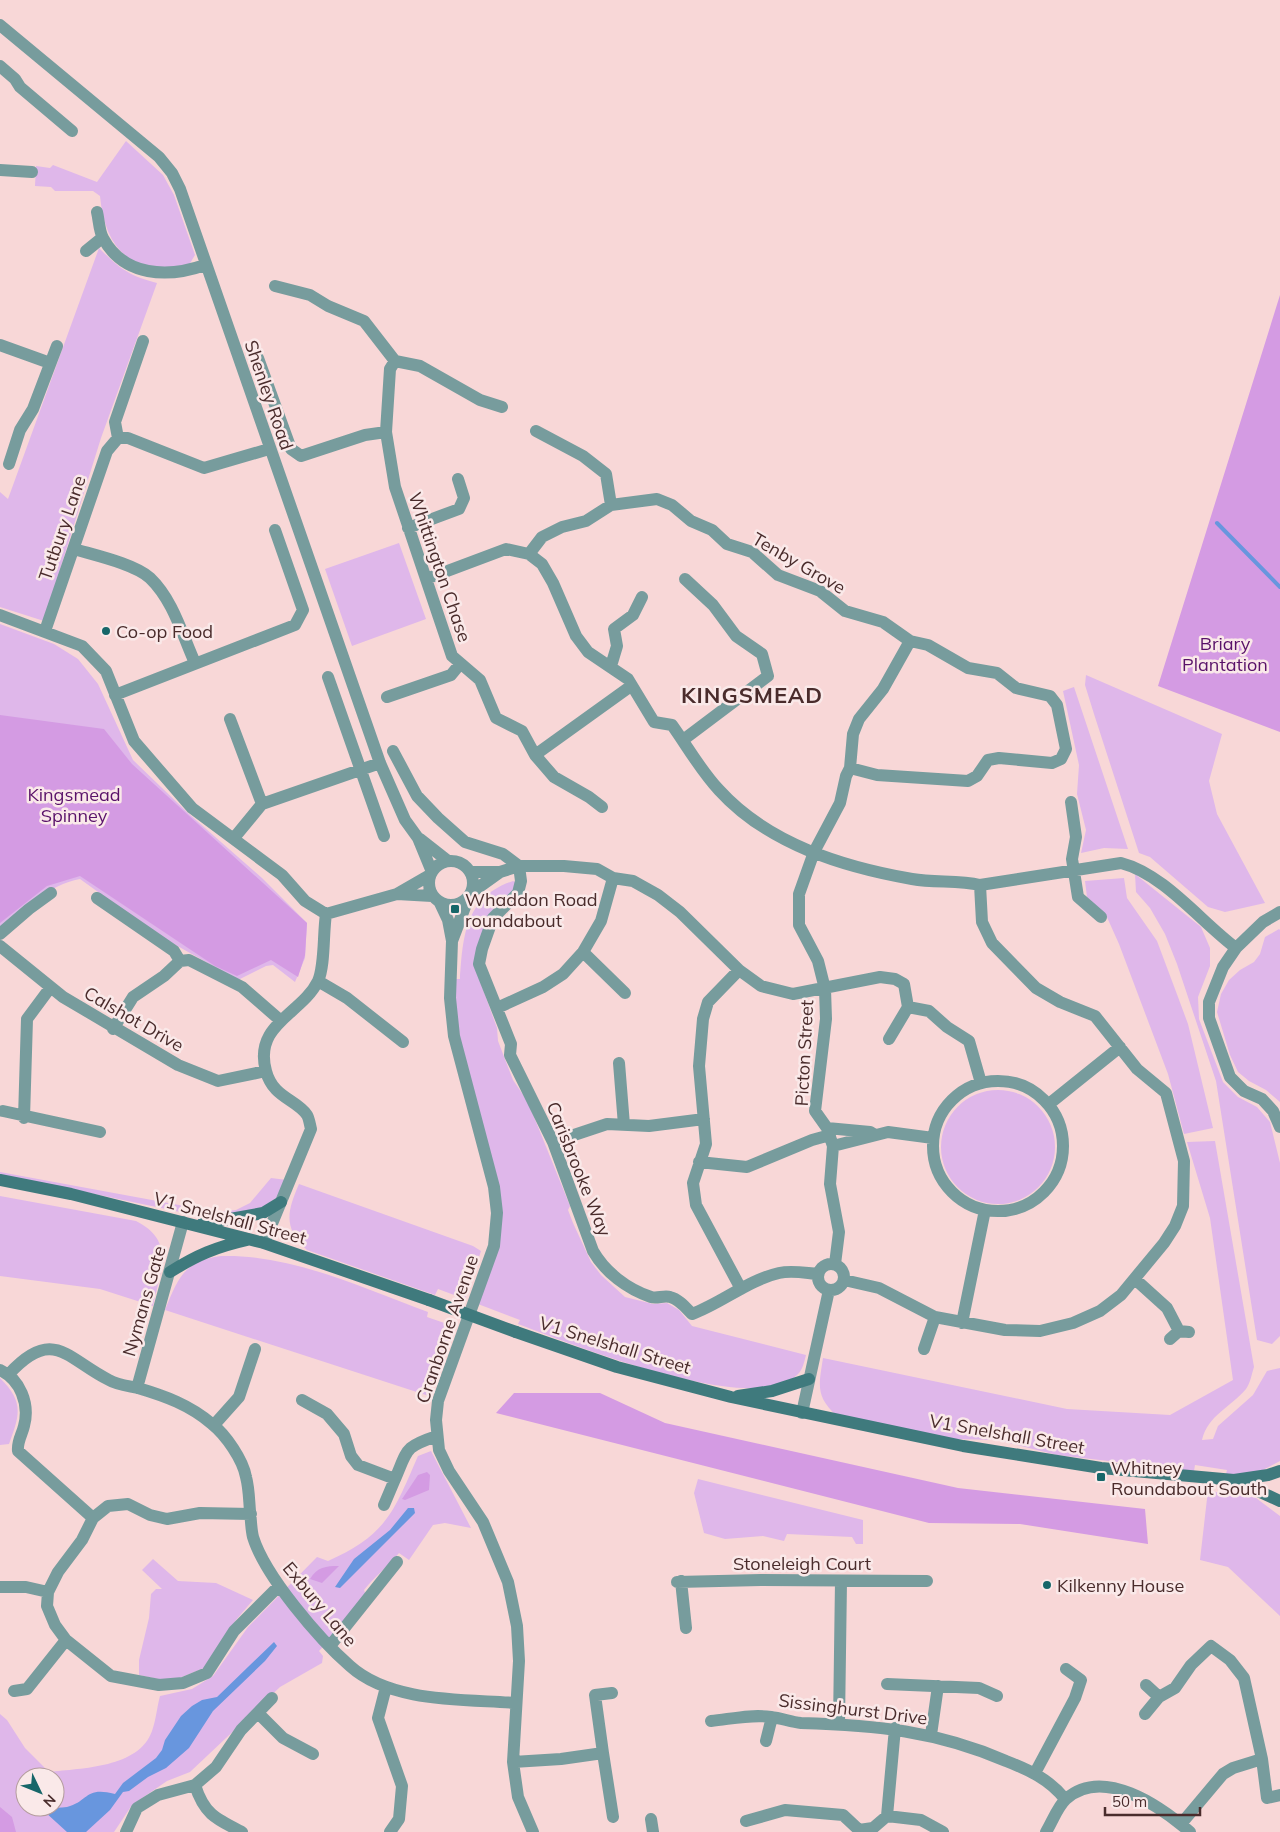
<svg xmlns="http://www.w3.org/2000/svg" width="1280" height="1832" viewBox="0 0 1280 1832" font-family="Mulish,sans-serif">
<rect width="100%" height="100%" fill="#f8d7d7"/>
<path fill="#dfb7ea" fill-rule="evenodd" d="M126 141 163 175 174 195 195 255 189 265C133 278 105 250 100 196L93 191H55L51 187 35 186 36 166 50 168 53 165 97 182Z
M99 248C119 268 129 276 157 283L101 438 44 621 0 607V492L8 499Z
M399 543 426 619 352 646 325 569Z
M0 624 54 644 78 659 98 684 133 760 189 814 262 878 307 923 305 958 295 982 273 965 266 966 238 980 158 935 80 879C49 885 23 908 0 929Z
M1086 675 1222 734 1209 781 1217 814 1265 903 1225 912 1208 907 1150 857 1139 853 1094 714 1085 685Z
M1074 687 1128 849 1104 848 1081 853 1086 830 1077 794 1079 765 1063 691Z
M1135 874 1201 927 1210 948V966L1198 997 1199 1019 1223 1082 1238 1097 1257 1107 1270 1122 1280 1163V1336L1272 1344 1257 1340 1216 1081 1177 964 1165 934 1150 908 1136 892Z
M1124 878 1127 898 1157 941 1178 997 1188 1024 1213 1128 1184 1134 1168 1074 1119 944 1106 915 1087 897 1085 881Z
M513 881 515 882V888L495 912 480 981 497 1028 498 1041 513 1080 528 1102 570 1206 568 1210 573 1223 591 1262 601 1275 625 1297 653 1304 667 1303 679 1310 692 1326 806 1355C804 1362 803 1370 797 1375 752 1418 572 1344 518 1324L520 1320 478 1304 501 1220 463 1058 455 1004 456 979H460C463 936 465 897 513 881Z
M1279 929 1280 930V1102L1266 1090 1249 1081 1238 1072 1230 1055 1217 1012 1221 994 1229 980 1240 970 1254 962 1260 954 1265 937Z
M941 1147a57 57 0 1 1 114 0a57 57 0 1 1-114 0Z
M1215 1141 1254 1367C1252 1373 1250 1384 1246 1389 1231 1407 1208 1415 1202 1440L1213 1439 1218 1426 1253 1395 1267 1371 1280 1368V1461L1255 1474H1226L1227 1470 1195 1465 1194 1471 1057 1455 997 1440 955 1439 837 1416C815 1396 819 1385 823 1358L1067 1409 1170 1415 1233 1380 1210 1218 1187 1142Z
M0 1172 217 1212 236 1210 250 1203 271 1178 287 1180 276 1198 257 1211 204 1217 80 1191 0 1178Z
M299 1184 473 1246 481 1251 465 1299 438 1289 435 1295 307 1250C283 1228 287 1212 299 1184Z
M0 1196 136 1221C176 1241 160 1271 153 1306L100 1289 0 1276Z
M221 1256C292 1254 362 1288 428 1312L427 1317 456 1327 446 1345 429 1396 165 1310C178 1278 184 1261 221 1256Z
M0 1378C24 1402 20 1414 9 1444L0 1445Z
M431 1451 471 1528 445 1523 433 1525 409 1560 399 1553C388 1567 375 1576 364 1590L366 1595 341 1628 319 1651 323 1656 322 1663 280 1687 190 1772 167 1781 132 1805 114 1832H0V1714L7 1720 25 1748 49 1772C82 1768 139 1768 152 1731 156 1720 157 1707 160 1696L192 1689 213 1676 248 1627 317 1557 328 1561C387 1535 394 1511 418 1456ZM25 1777H55V1807H25Z
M698 1479 863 1520V1544H856L852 1537 787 1534 784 1541 763 1536 725 1539 704 1533 694 1493Z
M1208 1490 1224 1494V1490L1256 1498 1280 1516V1616L1228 1567 1200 1560Z
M153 1559 178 1581 216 1583 253 1600 236 1620 204 1668 177 1679H158L139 1675V1660L149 1618 151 1594 156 1589H162L142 1570Z"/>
<path fill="#d49be3" d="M1280 295V732L1158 686Z
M0 715 104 729 132 764 307 923 305 955 298 977 271 960 237 976 215 966 80 876 47 886 0 923Z
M514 1393H600L665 1423 958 1488 1145 1509 1148 1544 1020 1524 929 1523 496 1413Z
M427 1472 430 1475 429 1490 405 1500 402 1499 418 1475Z
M339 1566 322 1583 310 1579C317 1567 326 1566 339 1566Z
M0 1807 12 1817 16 1832H0Z"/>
<path fill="#6896de" d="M408 1508H414L415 1513 340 1588 335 1587 354 1559 390 1530Z
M274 1642 277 1646 265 1661 213 1711 189 1748 166 1768 148 1777 129 1791 123 1792 110 1810 86 1832H67L45 1812 35 1813V1809C45 1806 56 1809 67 1807 89 1801 85 1786 115 1794L123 1783 156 1758 162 1750 165 1740 181 1716 192 1706 202 1700 217 1697Z"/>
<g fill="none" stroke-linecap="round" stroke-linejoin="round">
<path stroke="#6896de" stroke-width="4" d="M1217 523 1280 587"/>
<path stroke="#779c9d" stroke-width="12" d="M0 25 159 157 172 173 180 189 380 763 405 820 418 838 432 872
M0 66 15 79 20 87 72 131
M0 170 32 172
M97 212C99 220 99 231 103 238 124 277 168 278 205 265
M86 251 102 238
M275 286 310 295 328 306 364 321 395 361 420 366 480 400 502 407
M0 345 50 363
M258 358 291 449 301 456 365 435 386 432
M395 361 390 369 386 432 395 487 452 656 480 680 496 718 522 731 535 755 554 777 589 797 602 807
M536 431 583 456 606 474 611 505
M118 438 115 422 143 341
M9 464 20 430 33 409 57 346
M408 528 459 509 464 498 458 479
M74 549C94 555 135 564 150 578 173 600 182 634 195 663
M529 554 542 537 562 527 586 521 611 505 657 499 672 505 691 521 712 530 727 544 752 552 778 575 820 591 845 611 883 622 910 641 928 645 968 668 997 673 1016 688 1050 696 1057 705 1066 749 1061 759 1052 763 999 758 988 760 977 776 968 781 877 775 850 768
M426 579 506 549 529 554 542 564 553 583 576 636 588 652 628 679 654 722 672 725C687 746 701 771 719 790 768 844 843 867 912 879 935 883 958 880 980 885L1121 863C1164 874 1201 922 1236 948
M0 615 82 646 106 671 134 741 192 808 282 875 305 901 326 914
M45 631 107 451 118 438H128L204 468 269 449
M611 666 617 646 614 629 633 615 642 597
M328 677 384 836
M115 695 295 625 303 610 275 530
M387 697 451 675 460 664
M230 719 262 804
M683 740 768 676 762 654 736 636 713 605 685 579
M393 751 417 796 438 818 465 842 503 854 519 866 521 881 518 893 493 918 482 949 479 964 511 1044 510 1055 553 1142 593 1251C605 1272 627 1289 651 1297 657 1299 664 1295 670 1297 679 1299 686 1308 692 1314 722 1303 748 1280 779 1273 792 1270 805 1273 818 1274
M535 755 631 686
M1071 802 1076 837 1072 859 1078 897 1101 917
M234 838 262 804 380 763
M420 839 448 861
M429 883a22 22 0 1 1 44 0a22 22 0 1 1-44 0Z
M470 872H500L519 866H564L597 869 613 878 633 881 658 895 680 912 739 970 761 986 793 994 880 977 895 979 904 984 908 1007 889 1039
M472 892 500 872
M397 894 432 896
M97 898 174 951 180 961
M440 903 448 920 452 941 450 998 454 1036 494 1187 497 1213 494 1246 438 1401 436 1420 439 1450 449 1471 483 1522 508 1582 517 1626 519 1661 513 1762 518 1797 533 1832
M1280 912 1263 922 1236 948 1223 967 1209 1002V1018L1230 1077 1244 1091 1262 1099 1273 1111 1280 1127
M0 934 29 909 51 893
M452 941 468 899
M0 946 63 997 178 1065 218 1081 266 1071
M583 952 625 993
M739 970 708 1002 703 1019 699 1066 706 1144 693 1183 696 1205 741 1289
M318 981 347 998 403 1042
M908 1007 929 1011 947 1027 969 1041 981 1083
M497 1008 543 987 563 974 583 952 601 921 613 878
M113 1029 133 997 164 976 180 961 189 960 242 987 280 1020
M619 1063 624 1125
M933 1146a65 65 0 1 1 130 0a65 65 0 1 1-130 0Z
M1049 1104 1120 1047
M3 1111 100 1132
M24 1118 27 1019 50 988
M827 1128 870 1132 875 1135
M553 1142 607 1124 649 1126 704 1119
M833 1146 888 1132 933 1138
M699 1162 747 1167 812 1140 830 1135
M264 1243 311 1129C310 1125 309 1118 307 1115 296 1099 273 1098 266 1071 253 1024 302 1014 318 981 325 966 323 933 326 914L397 894 430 875
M818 1277a13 13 0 1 1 26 0a13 13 0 1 1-26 0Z
M835 1264 839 1232 830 1184 833 1146 827 1128 815 1111 826 1019 825 989 818 961 799 925V894L814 852 840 803 846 776 850 768 853 734 859 719 883 689 910 641
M844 1280 879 1288 935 1317 1005 1330 1040 1331 1073 1323 1100 1311 1121 1295 1164 1243 1175 1226 1183 1206 1184 1161 1166 1093 1137 1069 1095 1016 1060 1002 1036 988 992 943 982 922 980 885
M1136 1280 1167 1308 1179 1331
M962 1323 985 1210
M1170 1339 1179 1331 1189 1332
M924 1349 935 1317
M0 1370C20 1379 30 1404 24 1426 22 1435 17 1441 18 1451L93 1518
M9 1374C53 1326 67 1359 109 1380 117 1385 129 1386 138 1388 165 1396 190 1405 212 1424 226 1435 243 1460 246 1477 249 1488 249 1500 250 1511 251 1519 251 1529 253 1537 265 1576 319 1639 350 1666 391 1703 464 1699 516 1703
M137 1388 183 1222
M302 1400 327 1414 344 1434 351 1456 358 1465 395 1479C408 1449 404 1447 437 1436
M802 1413 829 1290
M214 1425 239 1397 255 1349
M384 1505 395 1479
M251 1514 200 1513 167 1519 150 1515 128 1504 108 1506 93 1518 82 1540 58 1572 48 1592 47 1606 55 1625 66 1640 111 1676 159 1685 183 1683 207 1673 234 1631 279 1586
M681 1581 686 1628
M677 1582 761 1580 927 1581
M0 1587H26L48 1592
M330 1646 397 1562
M887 1684 979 1688 997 1696
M1146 1685 1159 1697
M386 1687 378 1718 402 1786 399 1819 390 1832
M14 1691 27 1689 66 1640
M258 1713 283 1738 313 1754
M1145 1714 1159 1697 1175 1688 1191 1665 1211 1646 1230 1660 1244 1678 1262 1759 1233 1768 1223 1774 1181 1824
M711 1721C731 1719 751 1714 771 1717 781 1718 791 1722 801 1723 875 1725 937 1731 1006 1761 1029 1770 1049 1779 1065 1799
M839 1723 841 1581
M931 1735 938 1686
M766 1741 772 1717
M603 1753 613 1817
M1262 1759 1267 1798 1280 1795
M513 1762 561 1759 603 1753 595 1695 612 1693
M1035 1773 1075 1698 1081 1680 1066 1669
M195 1785 216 1767 241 1730 272 1698
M887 1816 921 1820 943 1832
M651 1819 653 1832
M746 1821 785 1810 843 1815 859 1830
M126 1832 137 1808 158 1795 195 1785C204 1814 216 1819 242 1832
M859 1832V1830L873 1828 887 1816 895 1728
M1046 1832C1052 1822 1058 1806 1066 1799 1103 1766 1160 1806 1190 1832"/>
<path stroke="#3f7a7d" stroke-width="12" d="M0 1180 71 1194 264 1243 429 1300
M202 1224 263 1213 281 1202
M170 1272C197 1255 216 1247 247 1240
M516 1332 617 1367 731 1397 963 1446 1101 1468 1234 1480 1268 1475 1280 1471
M738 1396 772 1391 809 1379
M1234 1480 1280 1501"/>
<path stroke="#3f7a7d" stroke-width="12" d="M429 1300 516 1332"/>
</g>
<g fill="#176669" stroke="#fae9e9" stroke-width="2">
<circle cx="106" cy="631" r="5"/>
<rect x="450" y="904" width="10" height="10" rx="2.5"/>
<rect x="1096" y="1472" width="10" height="10" rx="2.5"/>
<circle cx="1047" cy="1585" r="5"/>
</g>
<g text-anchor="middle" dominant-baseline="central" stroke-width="5" stroke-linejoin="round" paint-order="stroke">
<g font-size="18" fill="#4a2c2c" stroke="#fae9e9">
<text transform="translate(269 395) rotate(71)">Shenley Road</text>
<text transform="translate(62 528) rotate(-71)">Tutbury Lane</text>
<text transform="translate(799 563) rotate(30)">Tenby Grove</text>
<text transform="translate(440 567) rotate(71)">Whittington Chase</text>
<text transform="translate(134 1019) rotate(30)">Calshot Drive</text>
<text transform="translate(804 1053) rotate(-87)">Picton Street</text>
<text transform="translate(579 1169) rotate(68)">Carisbrooke Way</text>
<text transform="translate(230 1218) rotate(15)">V1 Snelshall Street</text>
<text transform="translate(144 1301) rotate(-74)">Nymans Gate</text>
<text transform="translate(447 1329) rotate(-71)">Cranborne Avenue</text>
<text transform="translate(615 1345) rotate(17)">V1 Snelshall Street</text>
<text transform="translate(1007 1434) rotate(10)">V1 Snelshall Street</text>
<text x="802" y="1563">Stoneleigh Court</text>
<text transform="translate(320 1604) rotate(50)">Exbury Lane</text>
<text transform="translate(853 1709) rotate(7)">Sissinghurst Drive</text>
</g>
<g font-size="18" fill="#4a2c2c" stroke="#fae9e9" text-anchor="start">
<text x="116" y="631">Co-op Food</text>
<text x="465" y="899">Whaddon Road<tspan x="465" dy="21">roundabout</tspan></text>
<text x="1111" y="1467">Whitney<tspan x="1111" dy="21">Roundabout South</tspan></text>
<text x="1057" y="1585">Kilkenny House</text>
</g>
<g font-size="18" fill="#591169" stroke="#fae9e9">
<text x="1225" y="643">Briary<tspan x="1225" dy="21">Plantation</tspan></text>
<text x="74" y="794">Kingsmead<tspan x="74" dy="21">Spinney</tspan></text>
</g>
<g font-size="22" font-weight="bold" letter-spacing="1" fill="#4a2c2c" stroke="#fae9e9">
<text x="752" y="695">KINGSMEAD</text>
</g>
</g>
<g transform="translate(40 1792) rotate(133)"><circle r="24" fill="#fae9e9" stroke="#b49d9d"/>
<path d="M0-4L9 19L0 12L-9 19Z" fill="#176669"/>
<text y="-8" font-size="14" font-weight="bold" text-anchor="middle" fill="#4a2c2c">N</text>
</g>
<path d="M1105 1807v8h95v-8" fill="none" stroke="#4a2c2c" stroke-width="2.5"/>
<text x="1112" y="1807" font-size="15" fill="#4a2c2c" stroke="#fae9e9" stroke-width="4" paint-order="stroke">50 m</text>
</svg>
